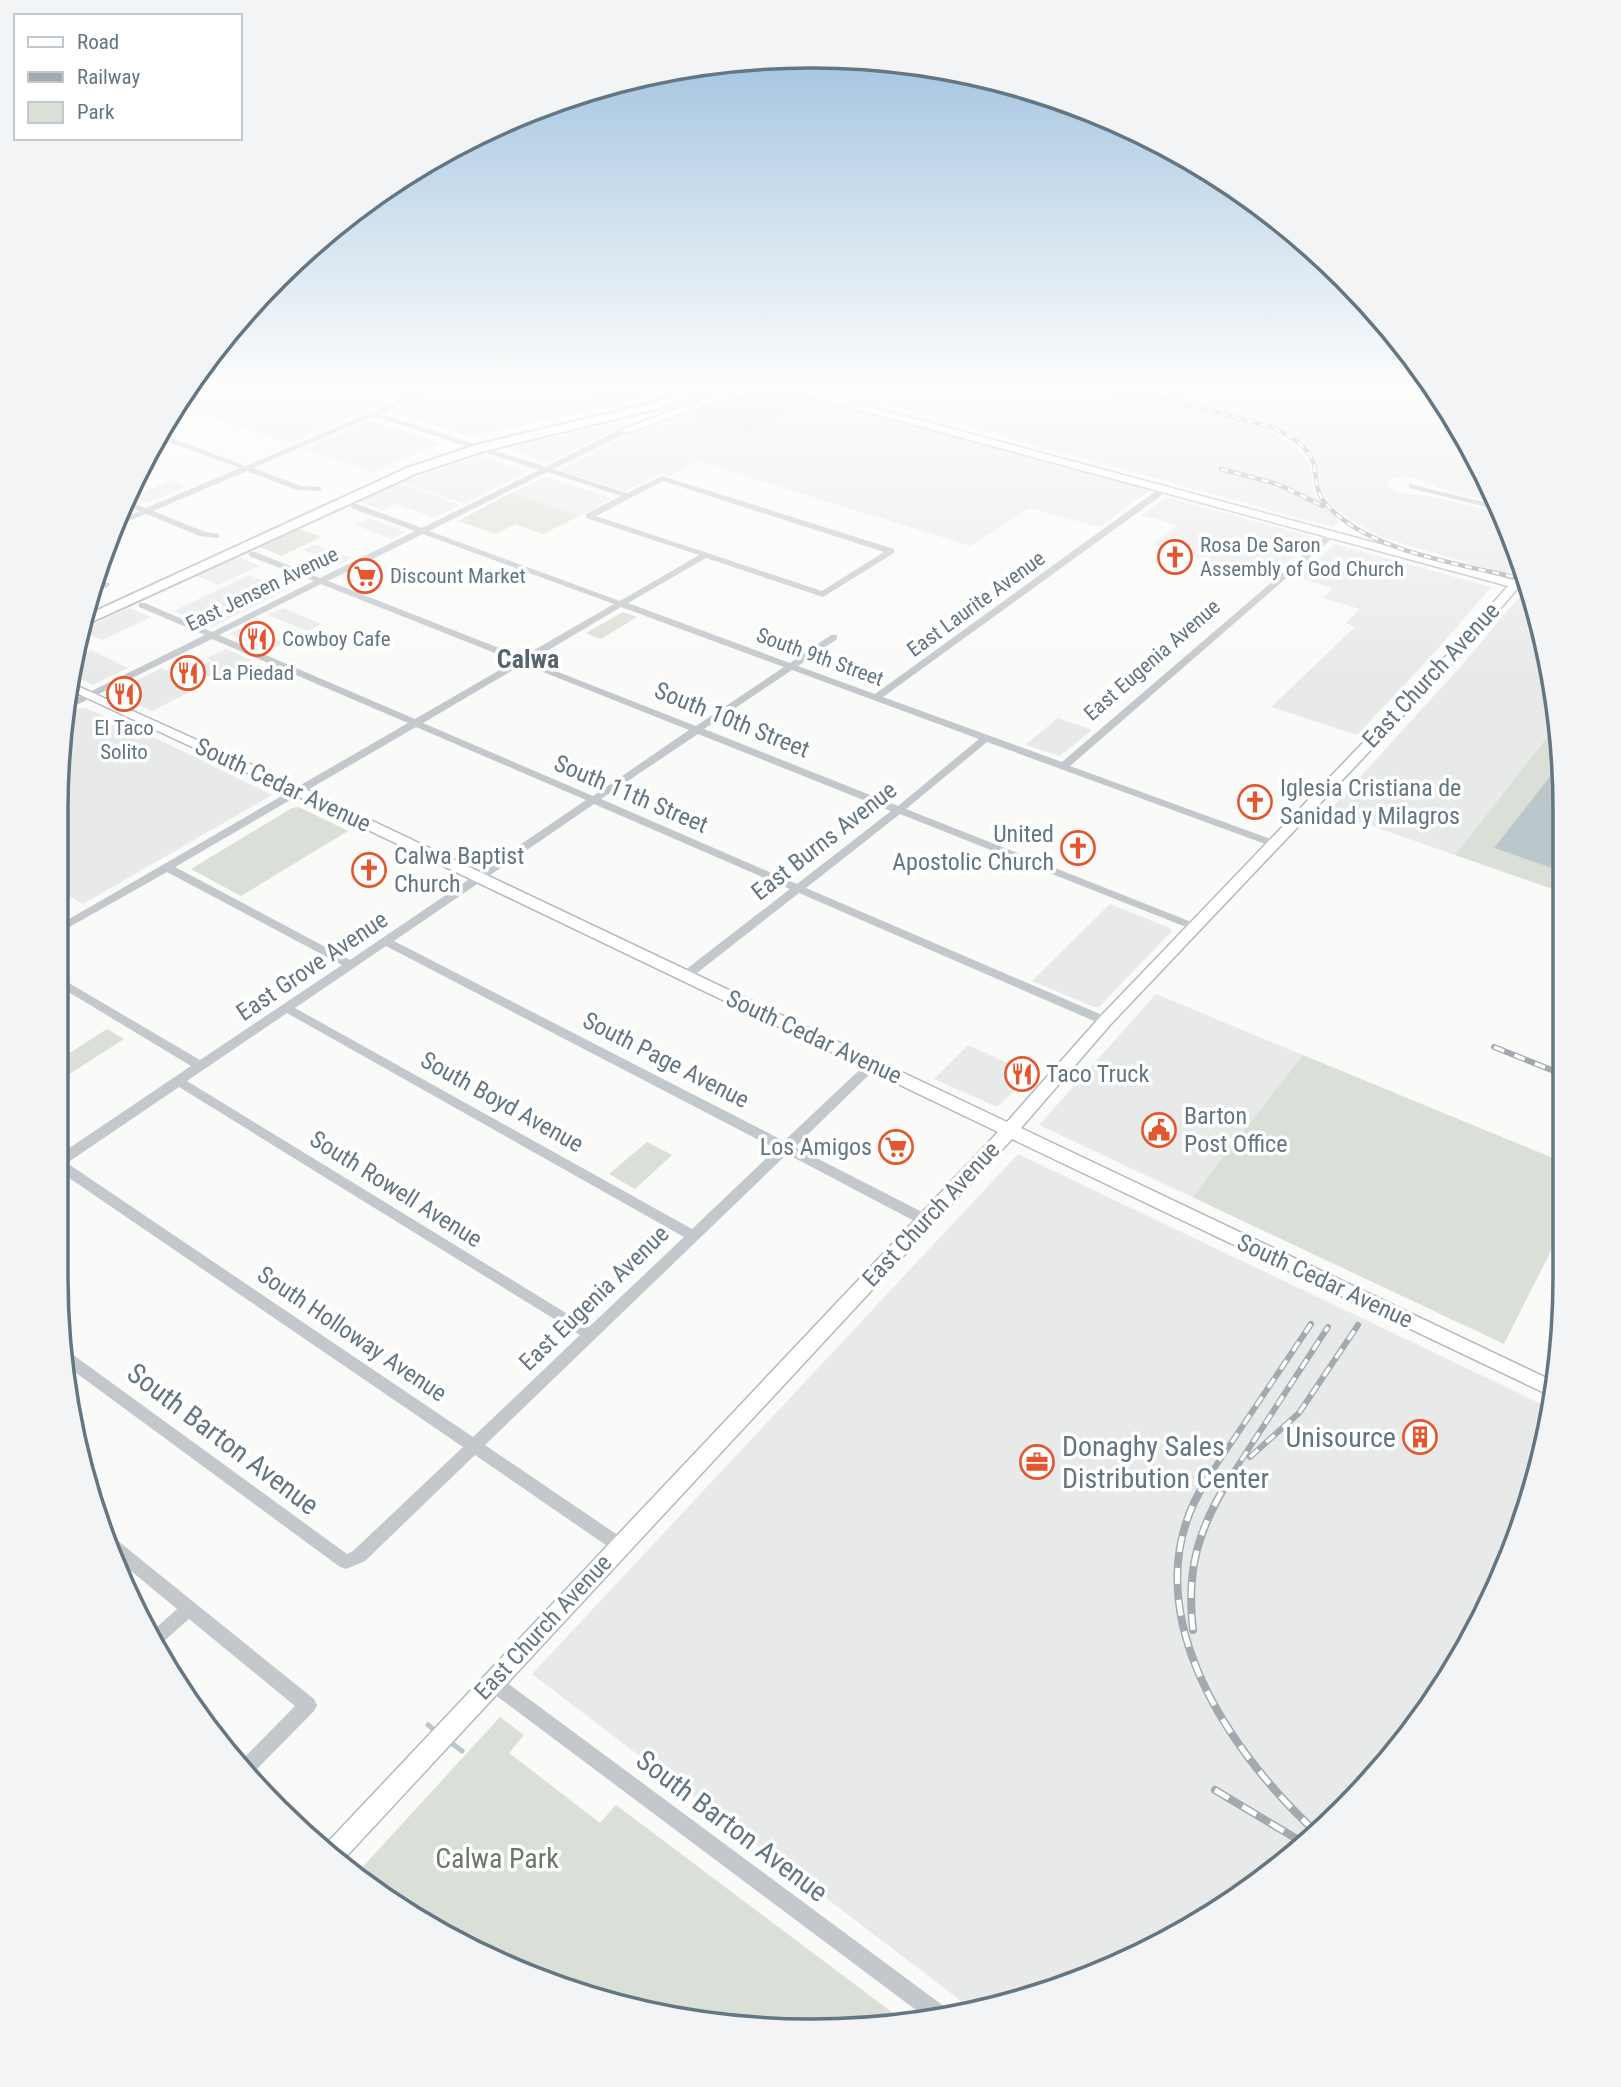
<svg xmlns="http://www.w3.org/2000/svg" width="1621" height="2087" viewBox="0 0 1621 2087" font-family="'Roboto Condensed',sans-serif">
<rect width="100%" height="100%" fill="#fafaf8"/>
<path fill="#e8e9e9" d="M190 384H431L289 443 176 405Z
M455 384H626L557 417 478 435 453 432 393 410Z
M847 384H1102L1225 415 1267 429 1297 447 1309 463 1315 496 1339 521 1332 527 842 392 840 388Z
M1117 384H1429L1464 433 1495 503 1440 488 1415 477H1393L1388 480 1386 485 1399 493 1432 496 1500 514 1520 558 1505 574 1382 537 1351 521 1331 504 1321 491 1314 456 1291 435 1242 416Z
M818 398 1147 489 1149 491 1100 527 1029 508 971 546 697 461 669 476 661 473 625 491 560 470 622 438 688 415 750 433Z
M636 419 551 461H541L507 448Z
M368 421 376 422 441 443 372 472 306 449Z
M481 456 526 472 463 504 400 482Z
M546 477 608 497 610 499 579 516 511 493Z
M171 480 187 486 147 503 131 497Z
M398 483 424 492 460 505 435 518 396 504 382 510 358 501Z
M1166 497 1313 537 1315 539 1269 578 1153 544 1177 525 1142 515Z
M369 518 380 522 406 532 392 539 355 525Z
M315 544 352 558 339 565 302 550Z
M1335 544 1491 587 1437 650 1357 735 1271 707 1355 627 1346 623 1360 609 1323 598 1333 588 1297 577Z
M238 557 260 566 218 585 197 576Z
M249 575 286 590 212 627 174 611Z
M1525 596 1531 597 1556 726 1455 855 1329 811 1463 664 1508 610 1520 597Z
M129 608 151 617 102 640 83 632 84 629Z
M283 608 321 624 307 631 268 615Z
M246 626 284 643 268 651 229 634Z
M226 649 251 660 214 679 175 661 186 656 205 664 212 661 207 658Z
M91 650 128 668 93 685 75 676 79 656Z
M162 668 201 686 152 711 111 693Z
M81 708H86L168 744 272 795 83 904 57 889 58 762 67 715Z
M1058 718 1092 730 1060 756 1025 745Z
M1110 904 1170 928 1172 931 1099 1007H1094L1032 981Z
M1156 994 1303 1055 1192 1197 1039 1125Z
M968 1045 1032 1074 997 1107 934 1079Z
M1018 1154 1552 1409 1551 1423 1508 1565 1438 1696 1308 1843 1188 1930 1006 2005 973 2010 532 1674Z"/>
<path fill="#dadfd7" d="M626 384H681L641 398 557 417Z
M776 391 818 398 750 433 688 415 745 395Z
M511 493 579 516 543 534 515 524 496 534 458 521Z
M299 529 321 537 282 556 260 547Z
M623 612 637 617 601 639 586 633Z
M1556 726 1563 761 1564 893 1455 855Z
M299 807 348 831 241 896 191 869 292 808Z
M107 1029 124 1039 57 1082V1061Z
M1303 1055 1565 1163V1223L1504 1344 1192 1197Z
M647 1142 672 1155 635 1189 609 1174Z
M500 1717 524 1735 509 1753 600 1823 616 1805 901 2019 811 2031 616 2005 434 1930 358 1872Z"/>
<path fill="#bbc7cb" d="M1563 760V761L1564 872 1494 848Z"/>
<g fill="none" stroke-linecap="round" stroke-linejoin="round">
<path stroke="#bbc7cb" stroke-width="5" d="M428 1725 436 1731
M450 1742 462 1751"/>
<g stroke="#b3babf" stroke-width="3">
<path id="secondary" d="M786 384 1513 580 1525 569 1527 578 1523 583 1528 584 1530 591 1518 588 1456 660 1110 1025 1021 1128 1555 1382 1553 1397 1012 1139 343 1860 325 1845 998 1132 293 794 72 691 73 684 303 788 1007 1122 1100 1017 1448 654 1508 586 786 390 726 398 627 433 619 431 680 407 721 394Z"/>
</g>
<g stroke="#b5babe" stroke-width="4">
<path id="primary" d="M708 384H725L656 409 484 451 415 474 85 625 87 615 407 468 476 445 648 404Z"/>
</g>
<path fill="#c3c8cc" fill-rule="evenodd" d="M438 384H448L381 414 546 467 621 429H627V433L553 469 627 493 662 476 894 549V553L823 597 706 558 628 603 790 663 831 635H837V639L798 666 875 694 1160 488H1166V492L883 697 1062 762 1329 533 1336 535 1070 766 1276 841 1277 843 1276 845H1268L987 742 906 809 1199 925 1201 927 1199 929H1191L900 814 806 888 1109 1018 1111 1021 1109 1024H1101L799 893 688 980H680L678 977 680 974 790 889 594 804 394 941 784 1141 869 1061H877L879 1064 877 1067 795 1147 930 1216 932 1220 930 1224H920L787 1154 485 1445 625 1540 627 1545 625 1550 619 1552 613 1550 475 1455 365 1561 346 1569 340 1567 68 1367 66 1353 72 1354 347 1554 353 1551 463 1447 56 1169V1157L191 1066 57 985V976L200 1060 342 965 167 872 57 934V926L408 723 212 639 68 709 69 702 205 635 139 607V603H145L212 632 314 581 249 556V552H255L320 578 415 531 351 508V504H357L422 528 539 470 374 416 253 468 301 486 321 487V491L297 490 247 471 153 511 205 532 219 534V538L200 536 146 514 115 526 118 520 139 511 124 506 126 501 146 508 240 468 155 437 157 433 246 466ZM547 472 621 496 586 514V518L699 555 620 601 429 531ZM663 481 884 552 822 591 596 516ZM423 534 614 604 522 657 328 581ZM321 584 515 661 415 719 219 635ZM621 607 784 667 696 726 530 661ZM523 664 689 730 593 796 423 723ZM792 670 979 739 898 806 704 729ZM416 727 586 800 350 960 175 867ZM698 734 891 811 797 884 601 799ZM386 946 776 1149 692 1229 295 1008ZM287 1013 684 1237 589 1327 187 1081ZM179 1087 580 1335 473 1437 67 1163Z
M831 384H840L820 396 813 394Z
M177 404 180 406 174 408Z
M1409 484 1496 505 1499 510 1409 488Z
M94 580 109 583 110 585 106 588 93 585Z
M112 1539 118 1541 314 1699 317 1705 314 1711 251 1775 240 1762 295 1706 189 1619 155 1649 149 1634 177 1609 119 1561 110 1540Z
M492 1674 498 1676 945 2007 948 2013 924 2016 486 1688 483 1682 486 1676Z"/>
<use href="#secondary" fill="#fff" fill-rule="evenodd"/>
<use href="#primary" fill="#fff" fill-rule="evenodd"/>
<g stroke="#a2aab0" stroke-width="4.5">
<path id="rail-far2" d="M1090 384 1120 392
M1112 384 1271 427C1288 435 1309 445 1314 465 1317 480 1315 493 1327 505 1370 553 1467 565 1527 580
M186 391 262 384
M1221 469 1277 484 1323 506"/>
</g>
<g stroke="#a2aab0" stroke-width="6">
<path id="rail-far1" d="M1494 1047 1564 1075
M1250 1457 1299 1413 1358 1325
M1207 1479 1311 1324
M1229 1479 1328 1327"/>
</g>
<g stroke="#a2aab0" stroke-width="8">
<path id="rail" d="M1208 1478C1126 1601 1225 1748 1317 1833
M1193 1630C1186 1570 1198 1529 1230 1478
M1215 1790 1307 1845"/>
</g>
<use href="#rail-far2" stroke="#fff" stroke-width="2.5" stroke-dasharray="7" stroke-linecap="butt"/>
<use href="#rail-far1" stroke="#fff" stroke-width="3.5" stroke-dasharray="11" stroke-linecap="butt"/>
<use href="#rail" stroke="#fff" stroke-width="5" stroke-dasharray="16" stroke-linecap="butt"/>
</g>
<linearGradient id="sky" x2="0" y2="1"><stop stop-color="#96bcdc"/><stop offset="0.57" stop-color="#fdfdfc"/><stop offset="1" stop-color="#fdfdfc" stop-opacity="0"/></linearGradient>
<rect width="1621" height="676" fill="url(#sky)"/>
<defs>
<g id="church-ring" transform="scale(1.75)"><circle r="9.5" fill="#fff" stroke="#e4572e" stroke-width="1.5"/><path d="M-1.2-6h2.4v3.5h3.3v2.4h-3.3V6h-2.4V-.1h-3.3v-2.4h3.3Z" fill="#e4572e"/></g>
<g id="supermarket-ring" transform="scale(1.75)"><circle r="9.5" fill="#fff" stroke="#e4572e" stroke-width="1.5"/><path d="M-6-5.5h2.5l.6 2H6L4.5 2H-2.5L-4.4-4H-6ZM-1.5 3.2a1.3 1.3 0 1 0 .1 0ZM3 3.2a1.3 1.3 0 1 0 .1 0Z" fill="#e4572e"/></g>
<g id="restaurant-ring" transform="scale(1.75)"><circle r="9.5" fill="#fff" stroke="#e4572e" stroke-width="1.5"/><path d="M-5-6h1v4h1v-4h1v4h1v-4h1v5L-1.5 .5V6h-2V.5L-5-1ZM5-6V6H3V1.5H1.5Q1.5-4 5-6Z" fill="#e4572e"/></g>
<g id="civic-ring" transform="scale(1.75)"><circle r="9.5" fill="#fff" stroke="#e4572e" stroke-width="1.5"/><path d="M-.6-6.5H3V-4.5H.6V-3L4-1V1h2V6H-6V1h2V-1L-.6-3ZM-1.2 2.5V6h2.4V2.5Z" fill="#e4572e"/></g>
<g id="building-ring" transform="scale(1.75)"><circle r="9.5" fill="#fff" stroke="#e4572e" stroke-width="1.5"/><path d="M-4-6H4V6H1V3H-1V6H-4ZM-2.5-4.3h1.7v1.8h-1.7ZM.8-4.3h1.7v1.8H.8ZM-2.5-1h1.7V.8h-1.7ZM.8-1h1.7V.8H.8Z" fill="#e4572e"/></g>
<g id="office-ring" transform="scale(1.75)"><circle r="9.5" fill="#fff" stroke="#e4572e" stroke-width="1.5"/><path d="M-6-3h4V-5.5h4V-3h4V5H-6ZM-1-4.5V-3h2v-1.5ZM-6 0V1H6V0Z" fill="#e4572e"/></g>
</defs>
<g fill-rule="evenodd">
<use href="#church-ring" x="1175" y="557"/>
<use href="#supermarket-ring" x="365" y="576"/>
<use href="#restaurant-ring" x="257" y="639"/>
<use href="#restaurant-ring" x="188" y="673"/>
<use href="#restaurant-ring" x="124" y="694"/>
<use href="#church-ring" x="1255" y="802"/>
<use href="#church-ring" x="1078" y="848"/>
<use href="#church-ring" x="369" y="870"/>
<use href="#restaurant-ring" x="1022" y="1074"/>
<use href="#civic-ring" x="1159" y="1130"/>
<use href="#supermarket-ring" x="896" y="1147"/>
<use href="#building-ring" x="1420" y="1437"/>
<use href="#office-ring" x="1037" y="1462"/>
</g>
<g text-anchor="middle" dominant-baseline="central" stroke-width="7" stroke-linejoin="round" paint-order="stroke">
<g font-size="21" fill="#657683" stroke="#fff" text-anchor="start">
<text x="1200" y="545">Rosa De Saron<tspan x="1200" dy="24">Assembly of God Church</tspan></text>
<text x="390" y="576">Discount Market</text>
<text x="282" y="639">Cowboy Cafe</text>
<text x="212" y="673">La Piedad</text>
<text x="124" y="728" text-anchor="middle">El Taco<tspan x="124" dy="24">Solito</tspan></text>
</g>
<g font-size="21" fill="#657683" stroke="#fff">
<text transform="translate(262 589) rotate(-26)">East Jensen Avenue</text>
<text transform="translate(976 604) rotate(-36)">East Laurite Avenue</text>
<text transform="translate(820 657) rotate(20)">South 9th Street</text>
<text transform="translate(1152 660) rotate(-41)">East Eugenia Avenue</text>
</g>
<g font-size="24" fill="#657683" stroke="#fff">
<text transform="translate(1431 675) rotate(-47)">East Church Avenue</text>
<text transform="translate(732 720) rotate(22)">South 10th Street</text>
<text transform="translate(283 785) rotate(25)">South Cedar Avenue</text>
<text transform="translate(631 794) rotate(23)">South 11th Street</text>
<text transform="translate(824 841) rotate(-38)">East Burns Avenue</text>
<text transform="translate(312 966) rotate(-34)">East Grove Avenue</text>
<text transform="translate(814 1037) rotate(25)">South Cedar Avenue</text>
<text transform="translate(666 1060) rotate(27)">South Page Avenue</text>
<text transform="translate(502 1102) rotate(29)">South Boyd Avenue</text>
<text transform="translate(396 1189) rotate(32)">South Rowell Avenue</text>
<text transform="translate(931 1214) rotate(-47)">East Church Avenue</text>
<text transform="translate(1325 1281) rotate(25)">South Cedar Avenue</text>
<text transform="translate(594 1298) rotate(-44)">East Eugenia Avenue</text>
<text transform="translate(352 1334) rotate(34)">South Holloway Avenue</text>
<text transform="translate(543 1627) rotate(-47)">East Church Avenue</text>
</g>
<g font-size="24" fill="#657683" stroke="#fff" text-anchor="start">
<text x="1280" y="788">Iglesia Cristiana de<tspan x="1280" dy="28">Sanidad y Milagros</tspan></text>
<text x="1054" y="834" text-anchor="end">United<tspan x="1054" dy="28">Apostolic Church</tspan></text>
<text x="394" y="856">Calwa Baptist<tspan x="394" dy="28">Church</tspan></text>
<text x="1046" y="1074">Taco Truck</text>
<text x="1184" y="1116">Barton<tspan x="1184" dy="28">Post Office</tspan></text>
<text x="872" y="1147" text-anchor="end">Los Amigos</text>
</g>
<g font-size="26" font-weight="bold" fill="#57646e" stroke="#fff">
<text x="528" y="659">Calwa</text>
</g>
<g font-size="28" fill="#657683" stroke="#fff" text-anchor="end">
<text x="1396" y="1437">Unisource</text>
<text x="1062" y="1446" text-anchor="start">Donaghy Sales<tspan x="1062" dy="32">Distribution Center</tspan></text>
</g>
<g font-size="28" fill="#657683" stroke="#fff">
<text transform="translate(223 1439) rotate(37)">South Barton Avenue</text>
<text transform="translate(732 1826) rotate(37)">South Barton Avenue</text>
</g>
<g font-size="28" fill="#687a64" stroke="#fff">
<text x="497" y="1858">Calwa Park</text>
</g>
</g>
<path d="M0 0H1621V2087H0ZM810 68H811A742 742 0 0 1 1553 810V1277A742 742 0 0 1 811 2019H810A742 742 0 0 1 68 1277V810A742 742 0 0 1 810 68Z" fill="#f3f4f5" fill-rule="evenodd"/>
<path fill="none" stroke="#657683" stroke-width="3.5" d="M810 68H811A742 742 0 0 1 1553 810V1277A742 742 0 0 1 811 2019H810A742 742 0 0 1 68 1277V810A742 742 0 0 1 810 68Z"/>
<rect x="14" y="14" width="228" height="126" fill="#ffffff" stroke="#c1c8cd" stroke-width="2"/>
<rect x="28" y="37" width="35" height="10" fill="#ffffff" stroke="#c1c8cd" stroke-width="2"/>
<text x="77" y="49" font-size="21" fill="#657683">Road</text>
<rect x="28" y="72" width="35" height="10" fill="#a2aab0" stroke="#c1c8cd" stroke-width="2"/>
<text x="77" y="84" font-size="21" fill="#657683">Railway</text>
<rect x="28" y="102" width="35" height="21" fill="#dadfd7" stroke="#c1c8cd" stroke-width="2"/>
<text x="77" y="119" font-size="21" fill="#657683">Park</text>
</svg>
